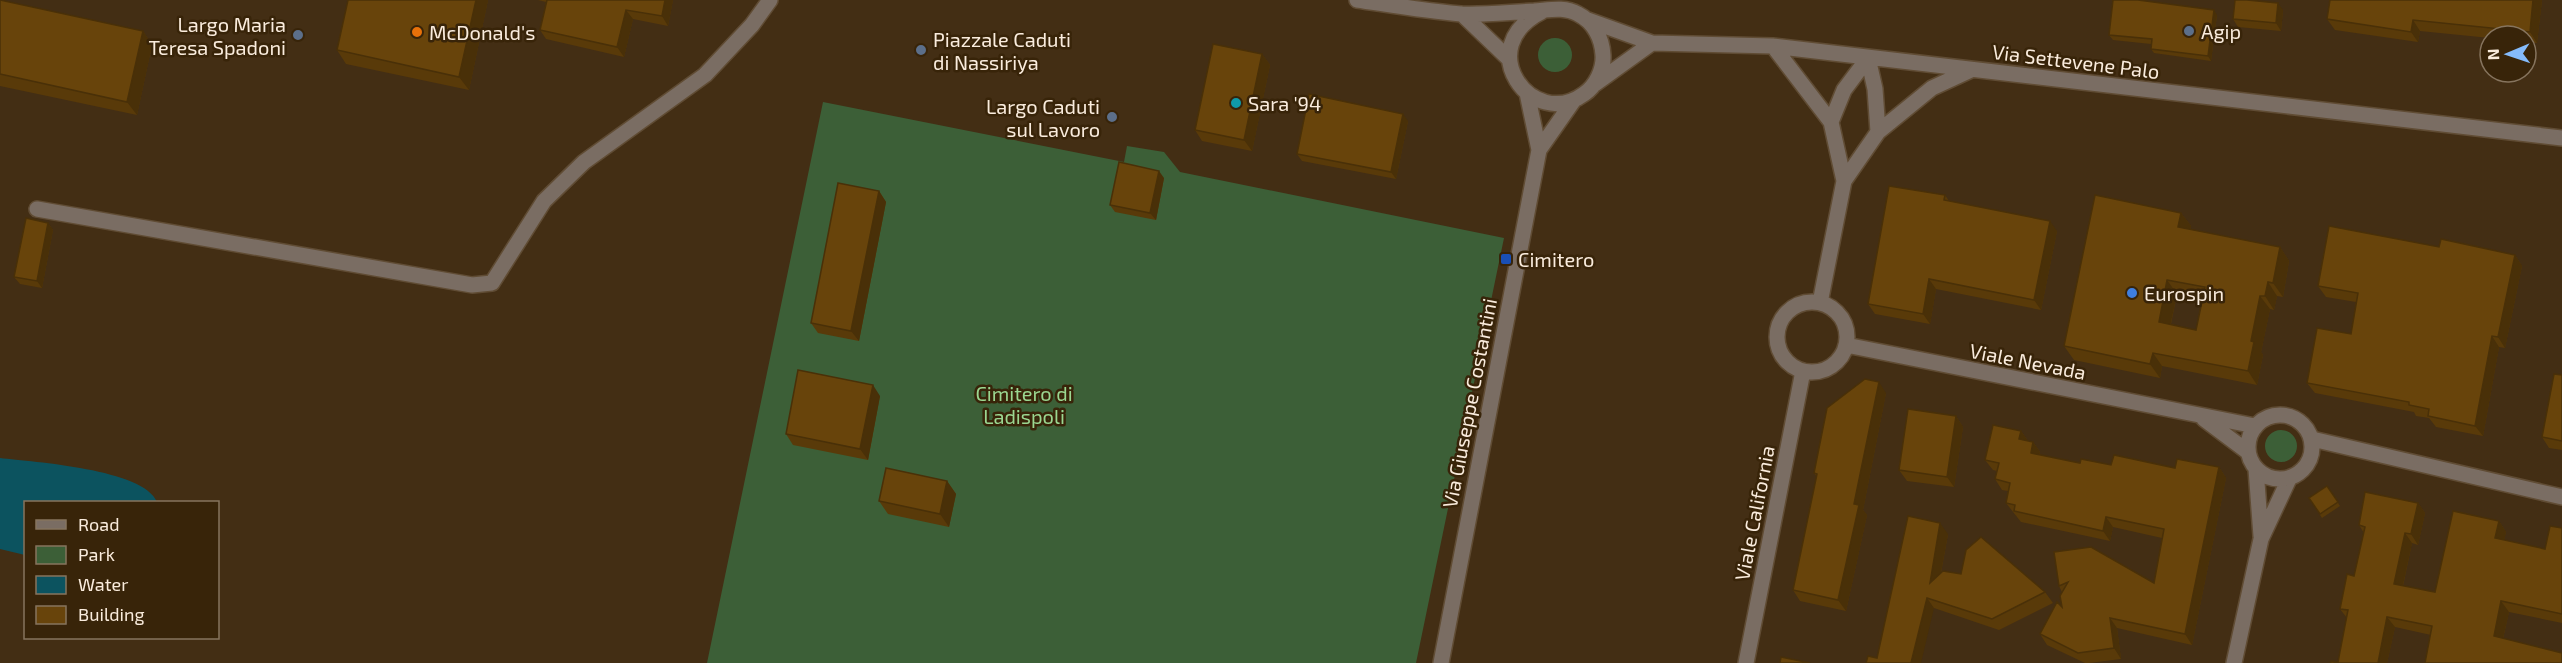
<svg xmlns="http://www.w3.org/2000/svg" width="2562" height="663" viewBox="0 0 2562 663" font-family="'Exo 2',sans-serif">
<rect width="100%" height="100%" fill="#432e14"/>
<path fill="#3c5f37" d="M1538 55a17 17 0 1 1 34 0a17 17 0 1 1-34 0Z
M823 102 1124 162 1127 146 1164 152 1180 172 1504 238 1416 663H707Z
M2265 446a16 16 0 1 1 32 0a16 16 0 1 1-32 0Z"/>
<path fill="#0c535f" d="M0 458C34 462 144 469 157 502H26L25 555 0 549Z"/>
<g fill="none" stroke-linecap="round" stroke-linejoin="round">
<g stroke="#604c34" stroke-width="18">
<path id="minor" d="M1357 0C1391 5 1426 11 1461 14 1485 15 1510 12 1534 11 1549 10 1564 6 1578 14 1594 22 1602 38 1603 55 1604 69 1596 86 1584 94 1532 132 1470 47 1543 11
M1462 14 1509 59
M1588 20 1652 43 1773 46 2562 138
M1773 46 1831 122 1844 181
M1868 58 1875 89 1878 132
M1595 84 1652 43
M1831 122 1844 90 1868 58
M1539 150 1574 100
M37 209 472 285 492 283 544 201 584 162 705 75 752 25 770 0
M1777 337a35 35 0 1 1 70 0a35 35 0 1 1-70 0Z
M1820 303 1844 181 1878 132 1932 88 1971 70
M1846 345 2255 426
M2248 447a32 32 0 1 1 64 0a32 32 0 1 1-64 0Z
M2204 419 2248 452
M2312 439 2562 497
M2256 469 2261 536
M1441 663 1539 150 1527 93
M1746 663 1803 371
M2234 663 2261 539 2289 479"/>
</g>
<use href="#minor" stroke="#7a6d63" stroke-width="15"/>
</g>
<path fill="#593a09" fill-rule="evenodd" d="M0 0 143 31 152 45 137 115 0 86Z
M348 0H488L469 90 346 64 337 50Z
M538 0H673L668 26 633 19 624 57 546 39 540 30 546 2Z
M2330 0H2542L2537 43 2526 42V36H2490V38L2420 31 2418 42 2335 30 2327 19Z
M2142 1 2217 15 2211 61 2154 53 2151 49V44L2113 40 2109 35Z
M2283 10 2281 31 2238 27 2233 19Z
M1262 54 1270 65 1252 151 1202 141 1195 130Z
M1408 121 1396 179 1302 161 1297 154Z
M1164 178 1156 220 1115 212 1110 205Z
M879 191 886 202 859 341 818 333 811 323Z
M1945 195 1949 201 2057 231 2041 310 1936 289 1930 324 1875 314 1868 304Z
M2181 213 2191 226 2190 230 2280 247 2289 261 2283 297 2277 296 2274 310 2270 309 2261 352 2263 355 2257 385 2162 366 2160 378 2074 360 2064 346ZM2177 294 2202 298 2196 330 2171 324Z
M48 223 53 230 42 288 20 284 14 277Z
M2439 247 2515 255 2522 266 2505 348 2499 347 2483 436 2436 427 2429 418 2416 416 2414 412 2315 393 2307 383 2351 334 2356 302 2326 297 2318 286Z
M2562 375V450L2549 448 2542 437Z
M1886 393 1863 510 1867 515 1846 611 1800 601 1793 590 1817 477 1814 473Z
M880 396 868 460 793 445 786 434Z
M1956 416 1963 427 1954 487 1907 481 1899 470Z
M2021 431 2028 441 2033 442 2040 452V455L2080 463 2175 468 2219 467 2226 478 2192 645 2117 628 2121 659 2089 663H2085L2047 645 2040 634 2062 607V592L2059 586 2054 552 2154 583 2162 538 2113 527 2110 541 2021 522 2006 503 2008 491 2002 490 1995 479 1997 471 1993 470 1985 460Z
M947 481 956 494 949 527 888 514 879 501Z
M2327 486 2340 506 2322 518 2309 498Z
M2418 503 2425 513 2418 545 2412 543 2403 586 2435 592 2499 521 2506 532 2504 540 2545 549 2562 528V623L2509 612 2503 639 2431 635 2395 627 2387 663H2330L2338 662 2347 618 2340 609 2354 576 2364 533 2359 525Z
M1948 534 1941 573 2045 592 2053 603 1999 630 1934 608 1877 658Z"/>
<path fill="#493008" d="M476 0H488L469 90 459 77Z
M665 0H673L668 26 662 16Z
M2533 0H2542L2537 43 2530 32Z
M2278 3 2283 10 2281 31 2276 23Z
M626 10 633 19 624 57 617 47Z
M2214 10 2217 15 2211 61 2208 56Z
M2413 20 2420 31 2418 42 2411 32Z
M143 31 152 45 137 115 127 102Z
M1262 54 1270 65 1252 151 1244 140Z
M1403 114 1408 121 1396 179 1391 172Z
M1159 171 1164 178 1156 220 1150 213Z
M879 191 886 202 859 341 851 331Z
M2181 213 2191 226 2188 241 2178 227Z
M2050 221 2057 231 2041 310 2034 300Z
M48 223 53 230 42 288 37 281Z
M2280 247 2289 261 2283 297 2273 283Z
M2515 255 2522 266 2505 348 2498 337Z
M1929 279 1936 289 1930 324 1923 314Z
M2167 280 2177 294 2168 336 2159 322Z
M2268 282 2277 296 2274 310 2265 296Z
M2260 296 2270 309 2261 352 2263 355 2257 385 2248 371 2251 341Z
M2492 336 2499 347 2483 436 2475 426Z
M2153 353 2162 366 2160 378 2150 364Z
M1879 382 1886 393 1863 510 1867 515 1846 611 1838 600 1854 504Z
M873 385 880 396 868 460 860 449Z
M1956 416 1963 427 1954 487 1947 477Z
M2021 431 2028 441 2019 439Z
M2033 442 2040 452 2038 463 2031 453Z
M2219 467 2226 478 2192 645 2185 634Z
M947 481 956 494 949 527 940 514Z
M2418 503 2425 513 2418 545 2411 534Z
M2106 517 2113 527 2110 541 2103 531Z
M2499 521 2506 532 2502 549 2495 538Z
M1940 523 1948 534 1937 594 1930 583Z
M2405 533 2412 543 2401 594 2394 584Z
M1927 598 1934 608 1921 663H1911Z
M2501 601 2509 612 2501 647 2494 636Z
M2387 617 2395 627 2387 663H2378Z
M2110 618 2117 628 2121 659 2114 648Z"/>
<path fill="#68440b" stroke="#493008" stroke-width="1.5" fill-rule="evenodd" d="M0 0 143 31 127 102 0 74Z
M348 0H476L459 77 337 50Z
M547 0H665L662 16 626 10 617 47 540 30Z
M2113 0H2138L2214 10 2208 56 2151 49 2152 39 2109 35Z
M2235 0H2247L2278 3 2276 23 2233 19Z
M2330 0H2533L2530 32 2413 20 2411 32 2327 19Z
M1213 44 1262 54 1244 140 1195 130Z
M1309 94 1403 114 1391 172 1297 154Z
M1119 162 1159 171 1150 213 1110 205Z
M838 183 879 191 851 331 811 323Z
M1889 186 1945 195 1944 200 2050 221 2034 300 1929 279 1923 314 1868 304Z
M2095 195 2181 213 2178 227 2280 247 2273 283 2268 282 2265 296H2260L2251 341 2254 342 2248 371 2153 353 2150 364 2064 346ZM2167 280 2205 287 2196 330 2159 322Z
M26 218 48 223 37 281 14 277Z
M2329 226 2439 247 2441 239 2515 255 2498 337 2492 336 2475 426 2428 416 2429 409 2409 405V402L2307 383 2317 328 2351 334 2358 293 2318 286Z
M798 370 873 385 860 449 786 434Z
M2554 374 2562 375V441L2542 437Z
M1865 379 1879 382 1854 504 1859 505 1838 600 1793 590 1817 474 1814 473 1827 408Z
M1908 409 1956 416 1947 477 1899 470Z
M1993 425 2021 431 2019 439 2033 442 2031 453 2080 463 2081 459 2111 465 2114 455 2175 468 2177 459 2219 467 2185 634 2110 618 2114 648 2078 653 2040 634 2057 602 2062 607 2060 596 2068 582 2059 586 2054 552 2091 547 2154 583 2164 529 2106 517 2103 531 2014 511 2015 505 2006 503 2010 483 1995 479 1999 463 1985 460Z
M886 468 947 481 940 514 879 501Z
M2327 486 2338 502 2320 514 2309 498Z
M2365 492 2418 503 2411 534 2405 533 2394 584 2435 592 2453 511 2499 521 2495 538 2545 549 2550 526 2562 528V614L2501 601 2494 636 2562 653V663H2425L2432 626 2387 617 2378 663H2330L2331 661 2338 662 2348 610 2340 609 2347 574 2354 576 2365 527 2359 525Z
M1908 516 1940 523 1930 583 1943 571 1961 574 1966 550 1981 537 2045 592 1992 619 1927 598 1911 663H1866L1868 656 1877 658Z
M1781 657 1810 663H1780Z"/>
<g fill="#5c6f8a" stroke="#382409" stroke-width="2">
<circle cx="2189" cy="31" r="6"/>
<circle cx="298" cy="35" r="6"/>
<circle cx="921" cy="50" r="6"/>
<circle cx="1112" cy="117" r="6"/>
</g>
<circle fill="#e8710a" stroke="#382409" stroke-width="2" cx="417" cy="32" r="6"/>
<circle fill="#0f9aa8" stroke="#382409" stroke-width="2" cx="1236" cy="103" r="6"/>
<rect fill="#1a4fb4" stroke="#382409" stroke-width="2" x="1500" y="253" width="12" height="12" rx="3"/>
<circle fill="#3f7fe0" stroke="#382409" stroke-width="2" cx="2132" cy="293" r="6"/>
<g text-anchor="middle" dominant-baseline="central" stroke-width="5" stroke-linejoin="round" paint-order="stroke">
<g font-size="20" fill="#faecdd" stroke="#382409" text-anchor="start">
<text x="286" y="24" text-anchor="end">Largo Maria<tspan x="286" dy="23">Teresa Spadoni</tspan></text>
<text x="2201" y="31">Agip</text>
<text x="429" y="32">McDonald's</text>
<text x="933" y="39">Piazzale Caduti<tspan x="933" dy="23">di Nassiriya</tspan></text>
<text x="1248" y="103">Sara '94</text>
<text x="1100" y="106" text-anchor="end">Largo Caduti<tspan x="1100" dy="23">sul Lavoro</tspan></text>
<text x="1518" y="259">Cimitero</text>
<text x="2144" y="293">Eurospin</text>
</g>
<g font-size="20" fill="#faecdd" stroke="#382409">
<text transform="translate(2076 61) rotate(7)">Via Settevene Palo</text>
<text transform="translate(2028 361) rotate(11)">Viale Nevada</text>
<text transform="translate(1469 403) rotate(-79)">Via Giuseppe Costantini</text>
<text transform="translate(1754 513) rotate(-79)">Viale California</text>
</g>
<g font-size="20" fill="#9bd791" stroke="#382409">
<text x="1024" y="393">Cimitero di<tspan x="1024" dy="23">Ladispoli</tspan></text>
</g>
</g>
<rect x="24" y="501" width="195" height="138" fill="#382409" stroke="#86745e" stroke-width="1.5"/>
<rect x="36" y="520" width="30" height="9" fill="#7a6d63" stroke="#86745e" stroke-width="1.5"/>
<text x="78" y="531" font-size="18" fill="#faecdd">Road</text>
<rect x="36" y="546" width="30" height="18" fill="#3c5f37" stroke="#86745e" stroke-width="1.5"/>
<text x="78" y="561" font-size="18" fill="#faecdd">Park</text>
<rect x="36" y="576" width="30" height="18" fill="#0c535f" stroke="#86745e" stroke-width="1.5"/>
<text x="78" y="591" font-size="18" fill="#faecdd">Water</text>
<rect x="36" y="606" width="30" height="18" fill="#68440b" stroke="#86745e" stroke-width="1.5"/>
<text x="78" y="621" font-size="18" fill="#faecdd">Building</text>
<g transform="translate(2508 54) rotate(268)"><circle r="28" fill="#382409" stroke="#86745e" stroke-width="1.5"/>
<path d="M0-4.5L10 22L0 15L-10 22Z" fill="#85bbfb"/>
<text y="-9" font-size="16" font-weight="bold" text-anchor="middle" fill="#faecdd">N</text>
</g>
</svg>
